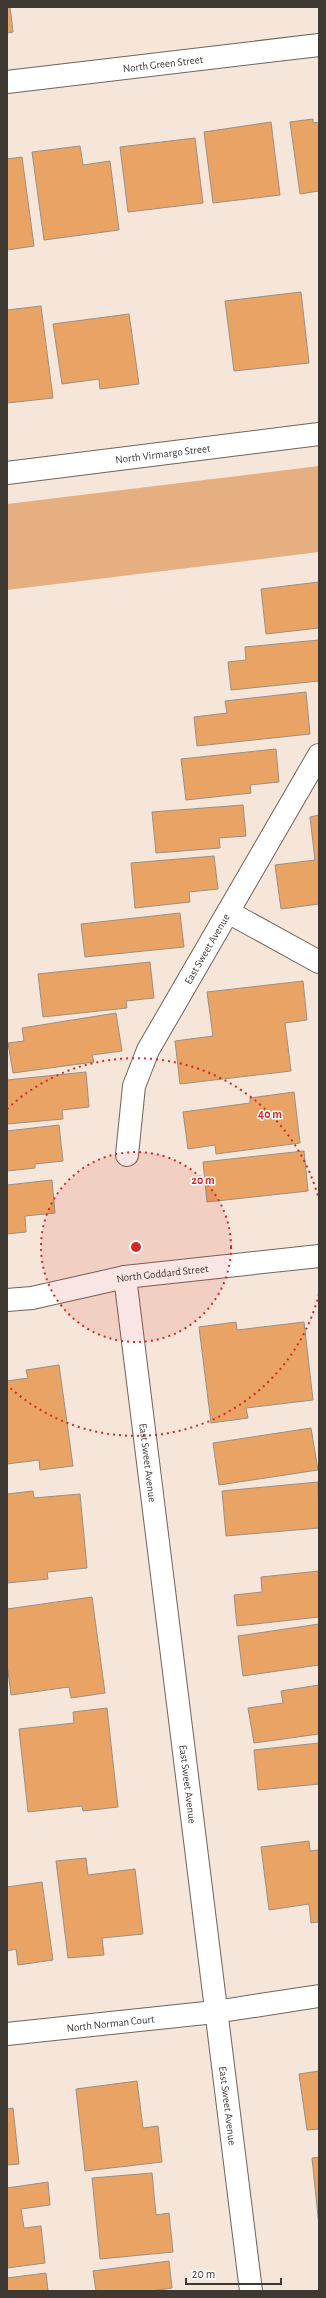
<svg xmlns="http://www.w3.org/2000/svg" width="326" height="2298" viewBox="0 0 326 2298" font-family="'Alegreya Sans',sans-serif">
<rect width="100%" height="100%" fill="#f5e6d9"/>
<path fill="#e6af81" d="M319 466V552L7 590V504Z"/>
<path fill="#e8a365" stroke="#9d8f83" d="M7 7H10L13 32 7 33Z
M313 119V123L319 122V191L300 194 290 122Z
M271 122 280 195 213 203 204 132Z
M195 138 203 203 128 212 120 147Z
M80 146 83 165 110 161 119 230 44 240 32 152Z
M22 157 34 246 7 250V159Z
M301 292 309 363 234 371 225 301Z
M41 306 53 398 7 403V310Z
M129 314 139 384 100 389 99 379 62 384 53 324Z
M319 582V628L266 634 261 589Z
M319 640V681L231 690 228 662 246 660 245 647Z
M306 692 310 734 197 746 194 717 227 713 225 701Z
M276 749 279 782 250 785 251 793 186 800 181 759Z
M243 805 246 836 219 838 220 848 156 853 152 812Z
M319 815V904L281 909 275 865 315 860 310 817Z
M214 856 218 889 189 892 190 902 135 908 131 863Z
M180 913 184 947 85 957 81 924Z
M150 962 154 998 126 1001 127 1008 43 1017 38 974Z
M303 981 307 1020 285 1023 291 1071 180 1084 175 1041 213 1036 207 992Z
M116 1013 122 1051 92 1055 94 1062 13 1073 8 1043 24 1041 22 1028Z
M86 1072 89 1107 62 1110 63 1119 7 1124V1080Z
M294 1092 300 1143 216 1154 215 1145 188 1149 183 1112 250 1103V1098Z
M59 1125 63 1161 35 1164V1168L7 1171V1131Z
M304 1151 308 1191 207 1202 203 1162Z
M52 1180 55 1213 25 1216 26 1232 7 1234V1185Z
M236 1322 237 1330 304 1322 313 1400 246 1408 248 1418 211 1423 199 1327Z
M59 1365 73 1466 40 1470 39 1460 7 1464V1381L28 1378 26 1370Z
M311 1428 318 1470 219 1485 213 1443Z
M318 1482 319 1528 226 1536 222 1491Z
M33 1491 34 1498 80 1494 87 1568 47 1572 48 1579 7 1583V1494Z
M319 1571V1617L237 1626 234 1595 262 1592 261 1577Z
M92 1597 105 1693 71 1698 69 1687 11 1695 7 1664V1609Z
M319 1624V1665L243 1676 238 1636Z
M319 1685V1734L254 1743 248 1708 283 1703 281 1691Z
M107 1708 118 1807 83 1811 82 1806 28 1812 19 1729 74 1723 73 1712Z
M319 1743V1784L258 1790 254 1750Z
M309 1841 310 1851 319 1850V1922L311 1923 309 1904 269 1910 261 1847Z
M86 1858 88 1875 135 1869 143 1934 102 1938 104 1955 68 1958 56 1861Z
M42 1882 53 1960 18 1965 16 1949 7 1951V1887Z
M319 2071V2129L307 2130 299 2074Z
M137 2081 143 2128 158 2126 162 2162 85 2171 76 2089Z
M13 2108 19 2164 7 2165V2109Z
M319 2157V2226L312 2158Z
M152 2173 156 2215 169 2213 173 2252 100 2259 92 2178Z
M48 2182 50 2205 21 2209 24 2228 41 2226 45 2263 7 2268V2188Z
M169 2261 172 2288 152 2291H96L93 2271Z
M46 2273 48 2291H7V2278Z"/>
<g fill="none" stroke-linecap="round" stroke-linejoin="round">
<g stroke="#716459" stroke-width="24">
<g id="minor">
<path id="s1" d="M7 82 319 45"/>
<path id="s2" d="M7 473 319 434"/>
<path d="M228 912 319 962"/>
<path id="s3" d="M127 1155 134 1086 148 1050 319 755"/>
<path id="s4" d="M125 1277 251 2291"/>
<path id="s5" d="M7 1300 32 1298 125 1277 319 1256"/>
<path id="s6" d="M7 2034 215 2012 319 1996"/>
</g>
</g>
<use href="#minor" stroke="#fff" stroke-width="22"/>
</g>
<circle cx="136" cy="1247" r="95" fill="#d62828" fill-opacity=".12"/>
<g fill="none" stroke="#d62828" stroke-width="2" stroke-dasharray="2 4">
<circle cx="136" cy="1247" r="95"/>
<path d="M319 1294A189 189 0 0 1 7 1385M7 1109A189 189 0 0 1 319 1200"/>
</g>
<g text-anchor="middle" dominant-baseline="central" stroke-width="3" stroke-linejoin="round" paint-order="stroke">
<g font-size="11" fill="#3f3934" stroke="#fff">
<text stroke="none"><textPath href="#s1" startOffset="157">North Green Street</textPath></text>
<text stroke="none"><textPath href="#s2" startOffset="157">North Virmargo Street</textPath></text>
<text stroke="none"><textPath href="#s3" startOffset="225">East Sweet Avenue</textPath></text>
<text stroke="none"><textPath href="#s5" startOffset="158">North Goddard Street</textPath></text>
<text stroke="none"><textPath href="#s4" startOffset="187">East Sweet Avenue</textPath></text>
<text stroke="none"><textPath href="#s4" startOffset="511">East Sweet Avenue</textPath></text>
<text stroke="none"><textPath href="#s6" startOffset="104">North Norman Court</textPath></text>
<text stroke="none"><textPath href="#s4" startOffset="835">East Sweet Avenue</textPath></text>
</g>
</g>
<circle cx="136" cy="1247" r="6" fill="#d62828" stroke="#fff" stroke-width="2"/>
<g font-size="12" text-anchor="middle" font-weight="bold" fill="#d62828" stroke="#fff" stroke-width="3" stroke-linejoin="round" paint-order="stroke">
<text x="270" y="1118">40 m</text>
<text x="203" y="1184">20 m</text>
</g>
<rect width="326" height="2298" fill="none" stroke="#3f3934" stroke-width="16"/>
<path d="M186 2278v6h95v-6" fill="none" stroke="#3f3934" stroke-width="2"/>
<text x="192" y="2278" font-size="12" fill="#3f3934" stroke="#ffffff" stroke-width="3" paint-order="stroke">20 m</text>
</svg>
